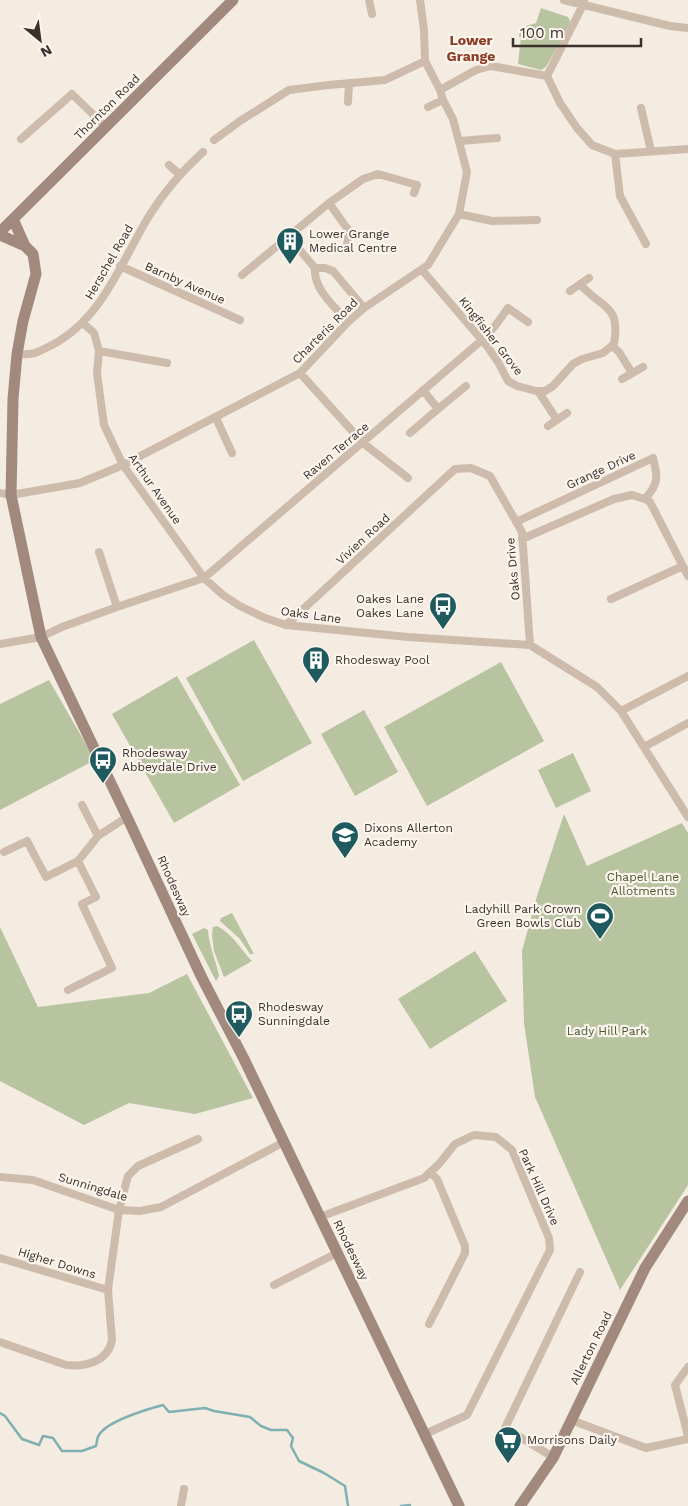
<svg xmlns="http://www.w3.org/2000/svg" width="688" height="1506" viewBox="0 0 688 1506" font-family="'Work Sans',sans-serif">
<rect width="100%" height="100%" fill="#f4ebe1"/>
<path fill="#b8c4a0" d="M541 8 568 17 570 21 568 28 546 67 541 70 518 64 521 37H519L520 28 536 23Z
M254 640 312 743 243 781 186 678Z
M501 662 544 741 427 806 384 727Z
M177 676 240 785 174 823 112 714Z
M49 680 95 760 0 810V704Z
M364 710 398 772 355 796 321 734Z
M573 753 591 791 556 808 538 770Z
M564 814 587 866 682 823 688 833V1185L620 1290 535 1097 524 1023 522 951 537 896Z
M232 913 254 954H250L240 939 220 921 221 918Z
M217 926C233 934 240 949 252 961L224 977 214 951 212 935 213 927Z
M0 927 38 1007 149 993 187 974 253 1098 195 1114 129 1103 84 1125 0 1081Z
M204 928 208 930C209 947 216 960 219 976L216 981 192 934Z
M475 951 507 1001 430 1049 398 999Z"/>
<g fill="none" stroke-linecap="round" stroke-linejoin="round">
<path stroke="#7fb0b2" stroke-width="2.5" d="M0 1413 5 1416 22 1439 39 1445 43 1436 53 1438 62 1451H82L96 1446C97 1443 97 1437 99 1435 107 1421 148 1409 163 1405L169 1412 205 1408 214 1411 250 1417 261 1426 271 1430H287L293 1438 291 1446 299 1461 324 1473 345 1486 348 1506
M401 1506 410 1505"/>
<path stroke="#cdbbac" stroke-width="8" d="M369 0 372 14
M564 0 670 26 688 28
M584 0 583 5 547 76 560 103 577 128 592 145 615 154 688 149
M440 90 476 70 491 66 547 76
M348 102 349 83
M428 107 443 100
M641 108 651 151
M21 139 72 94 106 127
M214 140 240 121 289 90 329 85 385 80 425 61
M460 141 497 138
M615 154 620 196 646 244
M169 165 179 174
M329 203 349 231 347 245
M459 214 492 221 537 220
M289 237 315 268C313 289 335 307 348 322
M120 266 240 320
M315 268H325L333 271 364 308
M422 270 487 346 498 362 508 381 517 386 536 391H545L553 386 573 364 582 359 603 353 614 344C621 303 601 309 580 284
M242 275 329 203 363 179 378 174 417 185 414 193
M570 291 589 278
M83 323 94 333 99 351 97 373 104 425 123 465 204 578 482 340 495 326 508 308 528 322
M612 346 619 352 632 373
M99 351 167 363
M17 354C35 355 36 353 52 345 103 318 121 262 149 216 164 192 182 171 203 152
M300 373 363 443 408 478
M622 379 643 367
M538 391 557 420
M438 409 466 386
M216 418 232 453
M548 426 567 413
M410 433 438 409 423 390
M0 493 11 495 80 483 123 465 300 373 348 322 364 308 428 265 459 214 467 172 453 119 443 100 440 90 425 61 424 30 420 0
M516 522 653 458C658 477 659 483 645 499
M522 539 614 499 632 495 645 499 650 502 688 576
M99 552 117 607
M611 599 683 566
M286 625 455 469 471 468 490 476 522 532 530 645
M0 644 41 637 62 627 117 607 204 578 223 595 240 606 265 618 286 625 408 637 530 645 597 687 621 711 688 817
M621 711 688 676
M644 747 688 723
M82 805 98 836
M4 852 27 841 46 877 78 861 98 836 127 817
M68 990 112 968 82 904 96 897 78 861
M0 1177 33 1180 119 1210 140 1211 161 1207 284 1142
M320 1217 424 1178 439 1164 455 1144 474 1135 496 1137 512 1150 549 1238 550 1250 467 1415 425 1434
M0 1258 108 1290
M274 1285 337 1253
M429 1324 465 1253V1246L437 1179 430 1172
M0 1342 66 1365C85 1367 108 1362 112 1340L108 1290 119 1210 128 1176 138 1166 198 1139
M688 1367 675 1385 688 1436
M571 1420 646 1448 688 1439
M553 1457 505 1428 580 1272
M181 1506 184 1489"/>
<path stroke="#a18a7d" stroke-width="11" d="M13 219 25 246 33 254 36 274 23 321 17 354 13 399 11 495 41 637 127 817 201 976 244 1059 459 1506
M0 232 233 0
M0 235 25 246
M520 1506 553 1458 645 1268 688 1201"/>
</g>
<defs>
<g id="building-pin" transform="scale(1.4375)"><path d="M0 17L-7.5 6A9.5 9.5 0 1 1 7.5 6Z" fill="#1f5a5e" stroke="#fbf5ee"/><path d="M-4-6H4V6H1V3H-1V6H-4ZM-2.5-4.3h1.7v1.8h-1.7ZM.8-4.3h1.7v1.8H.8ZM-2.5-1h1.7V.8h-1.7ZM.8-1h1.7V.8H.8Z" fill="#fff"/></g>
<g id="bus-pin" transform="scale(1.4375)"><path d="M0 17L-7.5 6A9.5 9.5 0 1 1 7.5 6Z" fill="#1f5a5e" stroke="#fbf5ee"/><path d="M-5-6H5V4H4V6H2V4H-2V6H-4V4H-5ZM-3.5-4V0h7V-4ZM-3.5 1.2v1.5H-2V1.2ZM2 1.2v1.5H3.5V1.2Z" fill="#fff"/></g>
<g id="school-pin" transform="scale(1.4375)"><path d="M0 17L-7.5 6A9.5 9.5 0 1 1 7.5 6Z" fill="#1f5a5e" stroke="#fbf5ee"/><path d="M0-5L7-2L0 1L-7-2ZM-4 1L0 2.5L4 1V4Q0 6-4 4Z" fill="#fff"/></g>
<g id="stadium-pin" transform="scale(1.4375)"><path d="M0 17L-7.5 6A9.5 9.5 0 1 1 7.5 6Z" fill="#1f5a5e" stroke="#fbf5ee"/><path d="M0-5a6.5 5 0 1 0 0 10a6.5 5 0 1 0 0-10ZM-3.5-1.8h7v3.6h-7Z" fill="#fff"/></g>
<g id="supermarket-pin" transform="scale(1.4375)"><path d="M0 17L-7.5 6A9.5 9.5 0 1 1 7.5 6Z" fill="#1f5a5e" stroke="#fbf5ee"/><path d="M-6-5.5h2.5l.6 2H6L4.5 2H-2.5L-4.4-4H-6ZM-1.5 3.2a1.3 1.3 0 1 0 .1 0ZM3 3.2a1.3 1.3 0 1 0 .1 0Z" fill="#fff"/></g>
</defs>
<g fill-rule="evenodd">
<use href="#building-pin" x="290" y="241"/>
<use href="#bus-pin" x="443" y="606"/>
<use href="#building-pin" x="316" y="660"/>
<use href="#bus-pin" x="103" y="760"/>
<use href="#school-pin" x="345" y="835"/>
<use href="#stadium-pin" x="600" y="916"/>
<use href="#bus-pin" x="239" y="1014"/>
<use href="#supermarket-pin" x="508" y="1440"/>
</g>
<g text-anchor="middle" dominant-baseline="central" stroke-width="4.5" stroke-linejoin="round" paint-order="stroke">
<g font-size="12" fill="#3b302b" stroke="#fbf5ee">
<text transform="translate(107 107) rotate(-45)">Thornton Road</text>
<text transform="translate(109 262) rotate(-60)">Herschel Road</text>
<text transform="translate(185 283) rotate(24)">Barnby Avenue</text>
<text transform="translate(325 331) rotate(-45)">Charteris Road</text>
<text transform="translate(491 336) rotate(52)">Kingfisher Grove</text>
<text transform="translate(336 451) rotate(-40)">Raven Terrace</text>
<text transform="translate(601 470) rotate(-25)">Grange Drive</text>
<text transform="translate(155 489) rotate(55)">Arthur Avenue</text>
<text transform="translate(363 539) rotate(-43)">Vivien Road</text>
<text transform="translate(513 569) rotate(-95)">Oaks Drive</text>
<text transform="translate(311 615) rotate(8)">Oaks Lane</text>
<text transform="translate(174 886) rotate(66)">Rhodesway</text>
<text transform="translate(93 1187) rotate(17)">Sunningdale</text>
<text transform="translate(539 1187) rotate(66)">Park Hill Drive</text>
<text transform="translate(351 1250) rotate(64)">Rhodesway</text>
<text transform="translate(57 1263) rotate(17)">Higher Downs</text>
<text transform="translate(591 1348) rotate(-64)">Allerton Road</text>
</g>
<g font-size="12" fill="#3b302b" stroke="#fbf5ee" text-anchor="start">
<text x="309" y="234">Lower Grange<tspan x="309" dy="14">Medical Centre</tspan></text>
<text x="424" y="599" text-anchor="end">Oakes Lane<tspan x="424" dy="14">Oakes Lane</tspan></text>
<text x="335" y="660">Rhodesway Pool</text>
<text x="122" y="753">Rhodesway<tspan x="122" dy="14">Abbeydale Drive</tspan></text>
<text x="364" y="828">Dixons Allerton<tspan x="364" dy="14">Academy</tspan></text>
<text x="581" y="909" text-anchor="end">Ladyhill Park Crown<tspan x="581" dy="14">Green Bowls Club</tspan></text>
<text x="258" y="1007">Rhodesway<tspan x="258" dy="14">Sunningdale</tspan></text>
<text x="527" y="1440">Morrisons Daily</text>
</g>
<g font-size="12" fill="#4a5a2e" stroke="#fbf5ee">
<text x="643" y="877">Chapel Lane<tspan x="643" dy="14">Allotments</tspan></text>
<text x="607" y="1031">Lady Hill Park</text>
</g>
<g font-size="14" font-weight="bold" fill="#8c3b22" stroke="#fbf5ee">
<text x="471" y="40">Lower<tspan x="471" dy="16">Grange</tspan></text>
</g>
</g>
<g transform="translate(40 40) rotate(151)" stroke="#fbf5ee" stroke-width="4" paint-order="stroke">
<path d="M0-4L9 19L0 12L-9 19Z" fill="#3b302b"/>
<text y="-8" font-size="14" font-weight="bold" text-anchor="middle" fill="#3b302b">N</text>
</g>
<path d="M513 38v8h128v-8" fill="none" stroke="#3b302b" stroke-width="2.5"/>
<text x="520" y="38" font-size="15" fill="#3b302b" stroke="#fbf5ee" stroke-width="4" paint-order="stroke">100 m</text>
</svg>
